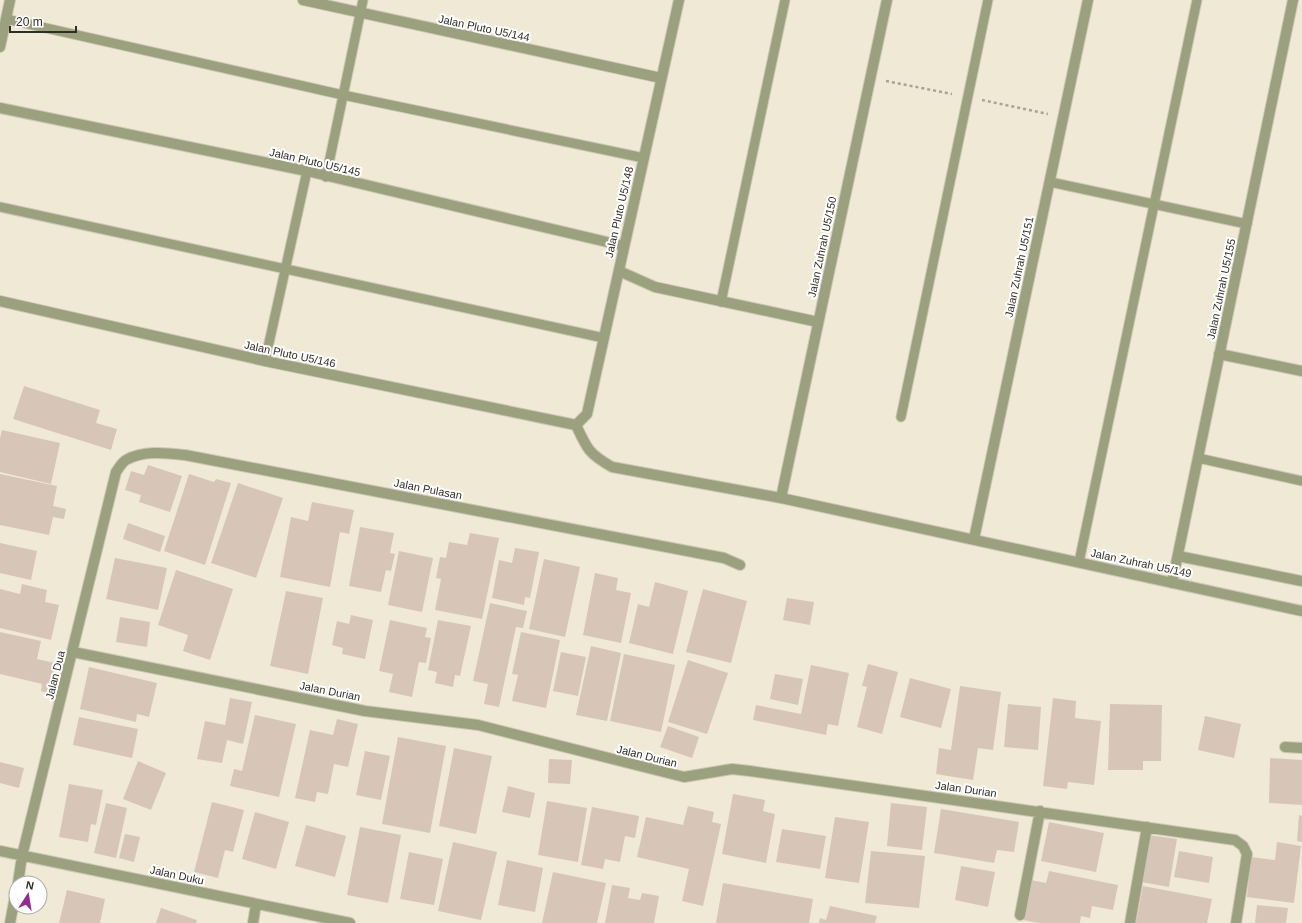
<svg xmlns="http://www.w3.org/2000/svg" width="1302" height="923" viewBox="0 0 1302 923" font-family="Helvetica,sans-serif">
<rect width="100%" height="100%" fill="#f0e9d5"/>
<path fill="#d7c6b7" d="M24 386 100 410 96 423 117 429 111 450 13 419Z
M2 430 60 443 51 484 0 472V438Z
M148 465 182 476 170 512 139 502 141 495 125 490 131 471 144 475Z
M0 474 57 486 53 506 66 509 64 519 53 517 49 535 0 525Z
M189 474 214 482 216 479 231 483 205 565 164 551Z
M238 483 283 498 256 578 211 563Z
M312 502 354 510 349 534 340 532 330 587 280 577 291 517 308 521Z
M128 523 165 536 160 552 123 539Z
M360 527 394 533 390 553 395 554 391 571 386 570 381 592 349 586Z
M470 533 499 538 482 619 435 610 441 579 436 578 440 557 446 558 449 542 467 545Z
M0 543 37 551 31 580 0 573Z
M515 548 539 552 530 598 525 597 524 605 492 598 499 560 512 563Z
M399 551 433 558 422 612 388 605Z
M115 558 167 568 158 610 106 599Z
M544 559 580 567 565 637 529 629Z
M176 570 233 589 210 660 183 651 188 635 158 625Z
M595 573 618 578 616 590 631 593 621 643 583 635Z
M655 582 688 591 673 654 629 643 638 604 649 607Z
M22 584 47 590 45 602 59 605 51 640 0 628V589L20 594Z
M703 589 747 601 731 663 686 652Z
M286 591 323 598 308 674 270 666Z
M787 598 814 602 810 625 783 620Z
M490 603 527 611 523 628 516 627 499 707 484 704 488 684 473 681Z
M351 615 373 620 365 659 342 654 343 648 332 645 337 621 349 624Z
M120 617 150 622 147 647 116 642Z
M390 620 427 628 425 637 431 638 426 663 419 662 412 697 389 692 393 674 379 671Z
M438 620 471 626 460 676 455 675 453 687 435 683 437 672 428 670Z
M0 632 41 641 37 659 55 663 48 693 41 691 42 684 0 674Z
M521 632 560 640 546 708 512 701 518 675 512 674Z
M591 646 621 653 607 721 576 715Z
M561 652 586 657 578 696 553 691Z
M624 654 675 665 661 732 610 721Z
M688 660 728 673 707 734 668 722Z
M868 664 898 672 882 734 857 727 867 687 862 686Z
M811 665 849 673 838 726 828 724 826 735 753 720 756 705 801 714Z
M89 667 157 683 149 717 137 714 136 722 80 709Z
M775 674 803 679 798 705 770 699Z
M910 678 951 689 941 728 900 717Z
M960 686 1001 692 993 750 978 748 973 780 936 774 939 748 951 750Z
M230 698 252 702 243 744 227 740 222 763 197 759 205 721 225 725Z
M1053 698 1076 701 1075 718 1101 721 1094 785 1068 782 1067 789 1043 786Z
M1008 704 1041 707 1038 750 1004 747Z
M1110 704 1162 705 1161 761H1143V770H1108Z
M255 715 296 724 279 797 230 786 234 769 242 771Z
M1205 716 1241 724 1234 758 1198 750Z
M79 717 138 729 132 758 73 745Z
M337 719 358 724 348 767 334 764 328 794 317 792 315 802 295 798 310 730 333 735Z
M668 726 699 737 692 758 660 747Z
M398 737 446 746 430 833 382 824Z
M454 748 492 756 476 834 439 826Z
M365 751 390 756 381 800 356 795Z
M1270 758 1302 760V805L1269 803Z
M549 759 572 760 570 784 548 783Z
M138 761 166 773 151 810 123 799Z
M0 762 24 768 19 788 0 783Z
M69 784 103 790 96 825 91 824 88 842 59 837Z
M508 786 535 793 530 818 502 812Z
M733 794 765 800 763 811 775 814 766 863 722 854Z
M547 801 587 808 578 862 538 855Z
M212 802 244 810 233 852 225 850 218 878 194 872Z
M106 803 127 808 116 858 94 853Z
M891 803 927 807 922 850 887 846Z
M688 806 714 812 712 822 721 824 703 906 682 901 689 869 637 857 646 817 683 825Z
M592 807 639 816 635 838 625 836 620 862 605 859 603 869 581 865Z
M941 809 1019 822 1014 852 997 850 994 863 934 853Z
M255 812 289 822 276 869 242 859Z
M1299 815 1302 816V842L1297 841Z
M835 817 869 822 859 883 825 878Z
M1049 822 1104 833 1096 872 1041 861Z
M306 825 346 836 335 877 295 866Z
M360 827 401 835 388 903 347 895Z
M782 829 826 836 820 869 776 862Z
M125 834 140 837 134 862 119 858Z
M1148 835 1177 839 1169 887 1141 882Z
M453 842 497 852 481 920 438 911Z
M1277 842 1301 846 1294 903 1247 897 1251 857 1275 860Z
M871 851 925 856 919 908 865 903Z
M1179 851 1213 857 1209 883 1174 877Z
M409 852 443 859 434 905 400 899Z
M507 860 543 868 535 912 498 905Z
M961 866 995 872 988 907 955 900Z
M1049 871 1118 885 1113 910 1092 906 1090 918 1081 916 1080 923H1040L1023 920 1031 880 1046 883Z
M553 872 606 883 597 923H542Z
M723 883 813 899 809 923H716Z
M612 885 630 888 628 898 640 900 642 893 659 896 654 923H605Z
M1143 886 1212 899 1207 923H1136Z
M67 890 105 899 100 923H59Z
M1257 905 1288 908 1286 923H1255Z
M830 906 877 916 875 923H819L820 918 826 920Z
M161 908 197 920 196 923H156Z"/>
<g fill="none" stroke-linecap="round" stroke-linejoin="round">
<g stroke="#cdc7b5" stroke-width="11">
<path id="service" d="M6 19 343 95 644 158
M326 177 363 0
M1050 182 1247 224
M0 207 604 338
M721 302 785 0
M265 361 307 171
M901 417 988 0
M1198 458 1302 481
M1079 562 1197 0"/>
</g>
<g stroke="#cdc7b5" stroke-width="12">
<path id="minor" d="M303 0 661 78
M0 47 10 0
M0 108 307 171 624 246
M619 271 655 287 818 322
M0 301 265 361 576 425
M1219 354 1302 371
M576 425C587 449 589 454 612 467L781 498 1302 611
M576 425 587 414 679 0
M781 498 887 0
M974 539 1088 0
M1178 556 1302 581
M1172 583 1293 0
M73 652 365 711 478 725 684 777 732 769 750 771 1235 840 1243 846 1247 854 1236 923
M1285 747 1302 748
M0 851 350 923
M18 883 22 856 116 472C119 468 122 462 126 460 144 450 166 453 185 455L724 558 740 565
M1020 915 1040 811
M10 923 16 891
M253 923 256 904
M1130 923 1147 827"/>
</g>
<path stroke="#a9a394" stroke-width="2.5" stroke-dasharray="3 3" stroke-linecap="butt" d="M886 81 952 94
M982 100 1048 114"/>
<use href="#service" stroke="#9ba17f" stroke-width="9"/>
<use href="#minor" stroke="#9ba17f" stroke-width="10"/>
</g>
<g text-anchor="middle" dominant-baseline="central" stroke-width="4" stroke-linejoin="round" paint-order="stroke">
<g font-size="11" fill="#2f2d25" stroke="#fff">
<text transform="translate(484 28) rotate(12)">Jalan Pluto U5/144</text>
<text transform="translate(315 162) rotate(13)">Jalan Pluto U5/145</text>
<text transform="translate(619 212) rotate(-77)">Jalan Pluto U5/148</text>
<text transform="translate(822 247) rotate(-78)">Jalan Zuhrah U5/150</text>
<text transform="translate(1019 267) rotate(-78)">Jalan Zuhrah U5/151</text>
<text transform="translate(1221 289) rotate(-78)">Jalan Zuhrah U5/155</text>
<text transform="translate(290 354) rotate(12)">Jalan Pluto U5/146</text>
<text transform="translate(428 489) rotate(11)">Jalan Pulasan</text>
<text transform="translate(1141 563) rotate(12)">Jalan Zuhrah U5/149</text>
<text transform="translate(55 675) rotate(-76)">Jalan Dua</text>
<text transform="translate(330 691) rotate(11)">Jalan Durian</text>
<text transform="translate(647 756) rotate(14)">Jalan Durian</text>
<text transform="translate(966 789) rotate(8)">Jalan Durian</text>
<text transform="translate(177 875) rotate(12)">Jalan Duku</text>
</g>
</g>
<g transform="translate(28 895) rotate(12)"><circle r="19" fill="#ffffff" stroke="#acaba8"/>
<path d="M0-3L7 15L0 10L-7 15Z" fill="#922c91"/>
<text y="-6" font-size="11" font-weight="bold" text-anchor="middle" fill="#2f2d25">N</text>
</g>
<path d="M10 26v6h66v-6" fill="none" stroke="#2f2d25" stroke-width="2"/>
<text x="16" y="26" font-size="12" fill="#2f2d25" stroke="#ffffff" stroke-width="3" paint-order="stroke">20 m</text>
</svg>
